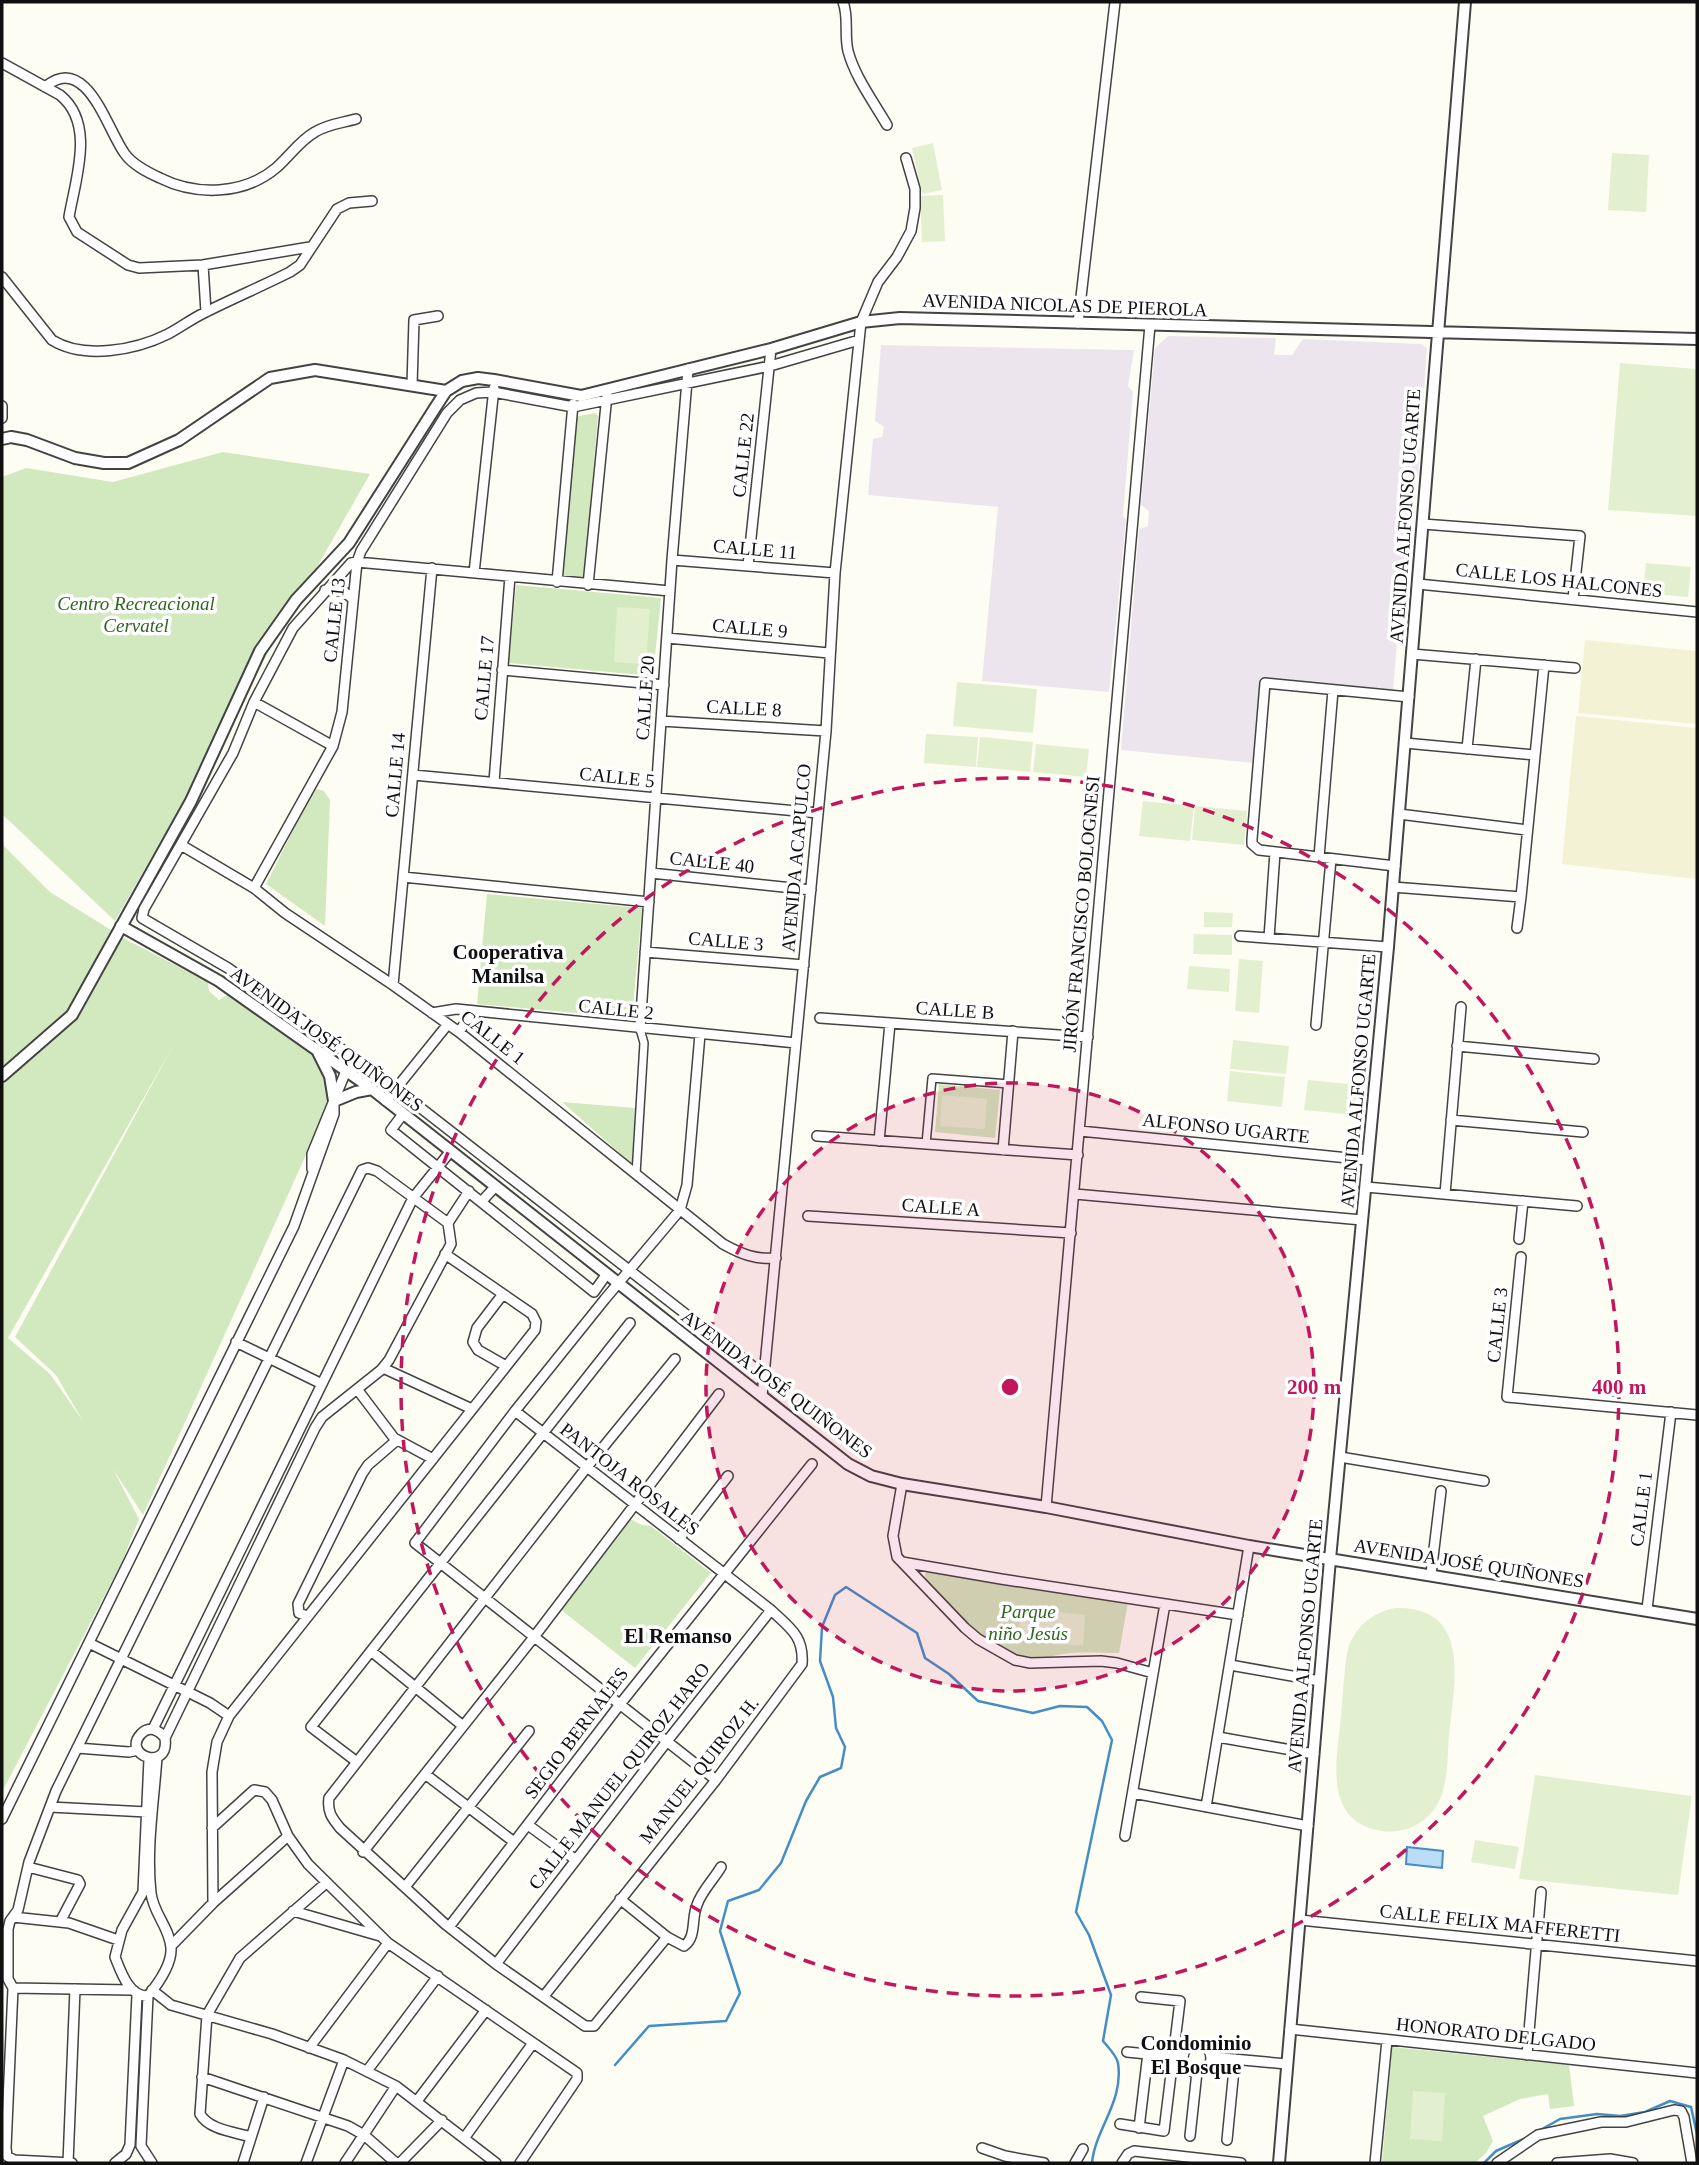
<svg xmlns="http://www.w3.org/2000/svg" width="1699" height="2165" viewBox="0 0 1699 2165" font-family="'Times New Roman',serif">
<rect width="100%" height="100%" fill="#fefdf4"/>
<path fill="#ede5ee" d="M1168 336 1276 338 1274 355H1292L1303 339 1421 344 1427 348 1418 477 1411 482 1409 500 1415 501 1412 531 1407 532 1406 538 1393 690 1263 677 1254 763 1121 750 1139 529 1148 526 1149 511 1141 505 1155 348Z
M881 345 1134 350 1128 386 1133 392 1123 516 1126 519 1109 692 982 681 998 507 868 495 873 439 882 437 884 427 875 421Z"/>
<path fill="#f4f2d4" d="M1585 640 1697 651V724L1578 713Z
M1576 716 1697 728V879L1562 864Z"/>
<path fill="#d2e8be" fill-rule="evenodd" d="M596 413 598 416 584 576 581 577 560 576 574 417Z
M223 452 370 474 115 921 2 814V477L26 468 113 482Z
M516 585 661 598 653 676 509 663Z
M317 789 324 791 330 800 325 926 266 884 313 791Z
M2 844 50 892 127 940 208 982 209 991 219 1000 227 995 315 1055C327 1074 331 1093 324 1115L143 1515 113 1469 139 1519 122 1562 2 1792ZM174 1044 15 1337 56 1375 83 1421 50 1374 8 1338Z
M487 894 642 908 632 1018 477 1004Z
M939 1084 1000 1090 995 1138 935 1132Z
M562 1102 635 1108 632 1164Z
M630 1519 642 1525 651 1526 711 1573 635 1668 560 1609Z
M930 1569 1128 1602 1119 1653C1103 1653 1086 1652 1070 1653 1053 1655 1038 1661 1021 1658 995 1652 968 1627 950 1608 941 1598 926 1587 925 1574Z
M1392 2047 1569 2065 1574 2106 1550 2109 1548 2094 1520 2099 1483 2116 1493 2141 1486 2153 1475 2163H1382Z"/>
<path fill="#e3f0cf" d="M933 143 942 190 922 194 912 148Z
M1612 153 1649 155 1646 212 1608 210Z
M943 195 945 241 922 242 920 196Z
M1620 363 1697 369V516L1608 510Z
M1646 563 1691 567 1688 597 1643 593Z
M617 607 650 609 646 664 614 662Z
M957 682 1037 689 1033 733 953 726Z
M926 734 978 737 976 767 924 763Z
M980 737 1033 742 1030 772 977 767Z
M1036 744 1089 749 1086 777 1033 772Z
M1143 801 1194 806 1190 841 1139 836Z
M1195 806 1247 811 1244 845 1192 840Z
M1204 912 1233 913 1232 927H1204Z
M1194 934 1232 935V955L1193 954Z
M1239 959 1263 961 1259 1013 1235 1011Z
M1189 966 1230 969 1229 992 1187 989Z
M1233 1040 1289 1046 1286 1074 1230 1069Z
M1230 1071 1285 1077 1282 1107 1227 1101Z
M1308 1080 1358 1085 1355 1115 1304 1110Z
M942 1095 987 1099 985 1129 940 1126Z
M1020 1608 1085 1615 1083 1646 1019 1640Z
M1395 1608C1473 1606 1454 1684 1449 1735 1447 1760 1449 1791 1433 1811 1420 1827 1400 1834 1381 1831 1322 1821 1337 1758 1341 1716 1343 1693 1344 1670 1348 1648 1357 1625 1372 1613 1395 1608Z
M1535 1775 1692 1796 1678 1895 1519 1879Z
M1475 1840 1519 1847 1515 1869 1471 1862Z
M1413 2091 1445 2093 1442 2141 1410 2139Z"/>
<path fill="#badcf4" stroke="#448ec8" stroke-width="2" d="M1604 1388a8 8 0 1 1 16 0a8 8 0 1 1-16 0Z
M1407 1847 1443 1851 1442 1868 1406 1864Z"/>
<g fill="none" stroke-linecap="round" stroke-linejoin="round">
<path stroke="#448ec8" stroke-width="2.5" d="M615 2065 649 2026 726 2021 740 1993 720 1931 728 1901 759 1890 781 1863 806 1801 820 1777 841 1768 845 1747 836 1728 833 1697 820 1661 822 1627 835 1595 846 1587 917 1633 925 1658 949 1674 978 1701 1033 1713 1060 1706 1087 1707 1102 1721 1112 1740 1076 1912 1089 1935 1111 1995 1103 2041C1108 2047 1117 2056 1118 2063 1124 2102 1095 2129 1092 2163
M1537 2132 1560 2119 1597 2114 1620 2116 1645 2112 1670 2101 1691 2107 1697 2134
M1484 2163 1496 2151 1528 2137"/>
<g stroke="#434343" stroke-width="10">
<path id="pedestrian" d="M926 1144 932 1078 1009 1084
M636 1174 644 1043 640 1029"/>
</g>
<g stroke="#434343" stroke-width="12">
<path id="minor" d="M843 2C849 17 844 34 848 51 855 77 873 101 887 125
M2 63 60 95C96 124 75 180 69 217L77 232 128 265 139 268 203 265 310 247
M45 87C87 52 107 130 125 154 133 165 147 172 160 178 196 196 244 195 276 168 290 156 299 141 315 132 328 124 342 123 356 119
M203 265 206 312
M2 277 52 340C84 360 136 350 168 334 181 327 193 318 206 312 234 298 262 286 290 272L300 265 337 209 349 203 372 201
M1078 323 1115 2
M412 385 414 320 438 316
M2 406V418
M1423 524 1580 536 1573 599
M672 560 835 573
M748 566 771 349
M474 573 494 388
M557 582 573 404
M1418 584 1697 612
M588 585 607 395
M325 590 343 591 353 599
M670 591 357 562 351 563 293 628 254 702 233 753 144 909 142 918 228 968 295 1015 395 1088 764 1375
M667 638 829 653
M1412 654 1575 668
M502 670 664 685
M254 702 333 746
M661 721 826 731
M1405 743 1535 755
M1467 749 1476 659
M413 775 818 813
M494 782 510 576
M1399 814 1527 830
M181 845 254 888 285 913 393 985 459 1032 723 1244C741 1254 756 1260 776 1258
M1319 857 1333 690
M1395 866 1259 850 1252 844V839L1265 683 1409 697
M651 873 811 890
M403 877 649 902
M1393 887 1521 897 1544 665
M254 888 333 746 342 712 357 562 361 551 447 413 460 400 476 393 493 392 573 407 770 366 859 340
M1517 928 1521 897
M1240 936 1388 947
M1269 938 1275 852
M645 952 804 965
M393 985 432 568
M432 1013 456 1009 796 1043
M820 1018 1088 1037
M1316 1025 1331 859
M640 1029 672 560 688 369
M459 1032 473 1011
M700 1034 687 1185 680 1210 605 1299 515 1411 415 1543 716 1780
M1457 1046 1594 1059
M386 1101 448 1024
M403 1114 391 1130 594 1292 606 1275
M1451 1120 1583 1132
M1080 1131 1368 1160
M817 1136 1078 1155
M879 1141 890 1023
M1003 1150 1013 1031
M312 1169V1154L346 1071
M1366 1187 1577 1206
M1075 1194 1362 1220
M1445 1194 1461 1007
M482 1201 495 1187
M808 1216 1071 1233
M1519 1239 1523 1201
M1521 1257 1507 1397 1697 1415
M503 1294 477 1328 473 1342 478 1350 506 1366
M236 1342 322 1384
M383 1368 472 1409
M357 1389 394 1438 433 1459
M762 1396 826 731 835 573 861 322 878 282 897 257 911 231 915 208V189L906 158
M515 1411 771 1610C790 1628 804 1636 802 1664L716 1780 544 1996
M1340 1457 1484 1481
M902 1484 893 1536 897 1557 965 1628 978 1639 1015 1660 1030 1663 1101 1661 1117 1663 1153 1673
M1046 1507 1150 325
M679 1539 728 1476
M902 1562 1001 1579 1238 1615
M1431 1574 1441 1491
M1647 1609 1671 1412
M307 1616 299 1613 298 1604 362 1474 368 1465 397 1440
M89 1643 210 1703 229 1716
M371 1651 463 1726
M1230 1665 1320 1681
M153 1729 413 1198 450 1152
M1218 1737 1314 1754
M165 1738C159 1730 149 1725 141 1734 121 1755 170 1773 165 1738L315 1428 322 1417 381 1370 389 1360 451 1244 448 1223 469 1191
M77 1748 129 1752 138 1750
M149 1759 143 1892 122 1930 115 1957C121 1972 129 1997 148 1996 157 1985 172 1964 171 1948 170 1928 153 1913 151 1893 146 1849 154 1801 157 1757
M357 1762 311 1727 630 1323
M425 1774 514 1842
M1133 1793 1308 1826
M50 1807 147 1812
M1206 1807 1249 1546
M2 1819 294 1226 334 1114V1101
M528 1825 576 1860
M212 1828 254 1790 265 1792 272 1800 288 1836 308 1864 388 1943 577 2073V2079L520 2163
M1125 1836 1165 1604
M363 1852 534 1637 719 1394
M28 1867 78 1880 80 1884 60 1922
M405 1887 529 1731
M620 1899 667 1937 684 1946C697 1937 691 1918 697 1905 701 1892 714 1879 721 1867
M213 1903 212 1772 217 1742 229 1716 535 1330 536 1322 532 1314 445 1254
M293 1911 380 1936
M13 1917 69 1923 118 1940
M1300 1920 1697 1961
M449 1927 621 1703 812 1464
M667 1937 594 2026H585L496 1964 445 1924 340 1828C332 1818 327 1812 329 1798L587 1467 675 1359
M171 1946 213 1903 288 1836
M496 1964 668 1740 771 1610
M13 1988 131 1990
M152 1990 171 2005 272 2034 344 2060 396 2086 496 2163
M148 1996 141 2146 152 2163
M1290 2029 1697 2073
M1183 2058a14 14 0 1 1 28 0a14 14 0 1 1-28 0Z
M309 2048 388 1943
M1127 2052 1178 2057
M1527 2055 1541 1892
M1211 2057 1287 2064
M367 2071 438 1976
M202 2077 348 2126 364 2135 396 2163
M417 2101 486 2010
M1120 2124 1164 2131 1180 2001 1141 1997
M1139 2128 1148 2053
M1190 2136 1197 2072
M251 2137C235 2132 209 2130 200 2114L207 2015 240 1958 326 1883
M465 2137 533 2043
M1227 2140 1235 2059
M982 2148 1005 2156 1044 2163
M68 2163 75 1989
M72 2163 14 2160 7 2156 6 2148 13 1988 8 1979V1929L10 1921 18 1910 29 1862 56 1791 362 1170 368 1168 377 1171 448 1223
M115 2163 126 2154 130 2145 137 1995
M243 2163 264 2097
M306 2163 344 2060
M345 2163 396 2086
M400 2163 442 2120
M1075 2163 1083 2149
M1122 2163 1128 2154 1134 2151 1241 2163
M1375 2163 1387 2040
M1497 2163 1538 2135 1601 2122H1626L1674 2110 1681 2111 1684 2117 1692 2163
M1557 2163 1610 2159 1633 2163"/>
</g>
<g stroke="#434343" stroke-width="14">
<path id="tertiary" d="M2 439 11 437 27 440 75 458 104 463H128L179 440 270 378 315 370 446 391
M121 926 219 981 372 1089 848 1464 871 1476 902 1484 1046 1507 1249 1546 1697 1619
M318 1052 330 1076 334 1101 356 1092 372 1089
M2 1076 72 1015 191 801 260 651 296 600 349 543 435 408 446 391 462 381 478 378 494 380 581 396 771 349 861 322 900 318 1697 339
M1279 2163 1330 1559 1388 947 1465 2"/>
</g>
<use href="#pedestrian" stroke="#fff" stroke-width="7"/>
<use href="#minor" stroke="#fff" stroke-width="9"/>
<use href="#tertiary" stroke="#fff" stroke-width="10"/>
</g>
<circle cx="1010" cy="1387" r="304" fill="#c2185b" fill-opacity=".12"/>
<g fill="none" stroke="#c2185b" stroke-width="3.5" stroke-dasharray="12 9">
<circle cx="1010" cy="1387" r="304"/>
<circle cx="1010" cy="1387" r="609"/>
</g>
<g text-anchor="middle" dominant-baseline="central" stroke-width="7" stroke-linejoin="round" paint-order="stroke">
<g font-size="19" fill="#101010" stroke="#fff">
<text transform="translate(1065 305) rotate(2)">AVENIDA NICOLAS DE PIEROLA</text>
<text transform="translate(743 455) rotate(-84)">CALLE 22</text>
<text transform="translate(1405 516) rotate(-86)">AVENIDA ALFONSO UGARTE</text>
<text transform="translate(755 549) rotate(5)">CALLE 11</text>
<text transform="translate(1559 580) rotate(6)">CALLE LOS HALCONES</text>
<text transform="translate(334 620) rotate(-84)">CALLE 13</text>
<text transform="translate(750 628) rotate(5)">CALLE 9</text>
<text transform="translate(484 678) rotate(-85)">CALLE 17</text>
<text transform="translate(645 698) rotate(-86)">CALLE 20</text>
<text transform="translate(744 708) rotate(3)">CALLE 8</text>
<text transform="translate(395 775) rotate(-85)">CALLE 14</text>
<text transform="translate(617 777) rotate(6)">CALLE 5</text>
<text transform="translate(796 858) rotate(-85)">AVENIDA ACAPULCO</text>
<text transform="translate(712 862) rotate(6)">CALLE 40</text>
<text transform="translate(1081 914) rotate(-85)">JIRÓN FRANCISCO BOLOGNESI</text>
<text transform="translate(726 941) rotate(5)">CALLE 3</text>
<text transform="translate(616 1009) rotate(6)">CALLE 2</text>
<text transform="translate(955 1010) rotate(4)">CALLE B</text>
<text transform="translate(493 1037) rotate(38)">CALLE 1</text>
<text transform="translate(327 1039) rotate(36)">AVENIDA JOSÉ QUIÑONES</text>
<text transform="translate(1358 1081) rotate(-85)">AVENIDA ALFONSO UGARTE</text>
<text transform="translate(1226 1128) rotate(6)">ALFONSO UGARTE</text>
<text transform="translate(941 1207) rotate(4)">CALLE A</text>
<text transform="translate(1497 1325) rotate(-84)">CALLE 3</text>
<text transform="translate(777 1384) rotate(37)">AVENIDA JOSÉ QUIÑONES</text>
<text transform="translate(630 1479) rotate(38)">PANTOJA ROSALES</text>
<text transform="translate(1641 1509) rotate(-83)">CALLE 1</text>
<text transform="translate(1469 1563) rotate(9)">AVENIDA JOSÉ QUIÑONES</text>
<text transform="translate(1305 1646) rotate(-85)">AVENIDA ALFONSO UGARTE</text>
<text transform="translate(576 1733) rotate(-53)">SEGIO BERNALES</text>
<text transform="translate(699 1770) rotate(-52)">MANUEL QUIROZ H.</text>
<text transform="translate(619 1776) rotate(-52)">CALLE MANUEL QUIROZ HARO</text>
<text transform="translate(1500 1923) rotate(6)">CALLE FELIX MAFFERETTI</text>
<text transform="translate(1496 2034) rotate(6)">HONORATO DELGADO</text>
</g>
<g font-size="19" font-style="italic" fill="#2e6622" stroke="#fff">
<text x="136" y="603">Centro Recreacional<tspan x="136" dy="22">Cervatel</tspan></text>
<text x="1028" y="1611">Parque<tspan x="1028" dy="22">niño Jesús</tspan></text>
</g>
<g font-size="21" font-weight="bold" fill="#101010" stroke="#fff">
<text x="508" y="952">Cooperativa<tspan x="508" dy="24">Manilsa</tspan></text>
<text x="678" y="1636">El Remanso</text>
<text x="1196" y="2043">Condominio<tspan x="1196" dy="24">El Bosque</tspan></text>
</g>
</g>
<circle cx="1010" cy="1387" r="10" fill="#c2185b" stroke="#fff" stroke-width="3.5"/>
<g font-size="21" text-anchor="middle" font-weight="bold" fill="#c2185b" stroke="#fff" stroke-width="7" stroke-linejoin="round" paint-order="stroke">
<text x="1314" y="1394">200 m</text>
<text x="1619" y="1394">400 m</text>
</g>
<rect width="1699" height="2165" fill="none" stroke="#101010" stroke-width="7"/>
</svg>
